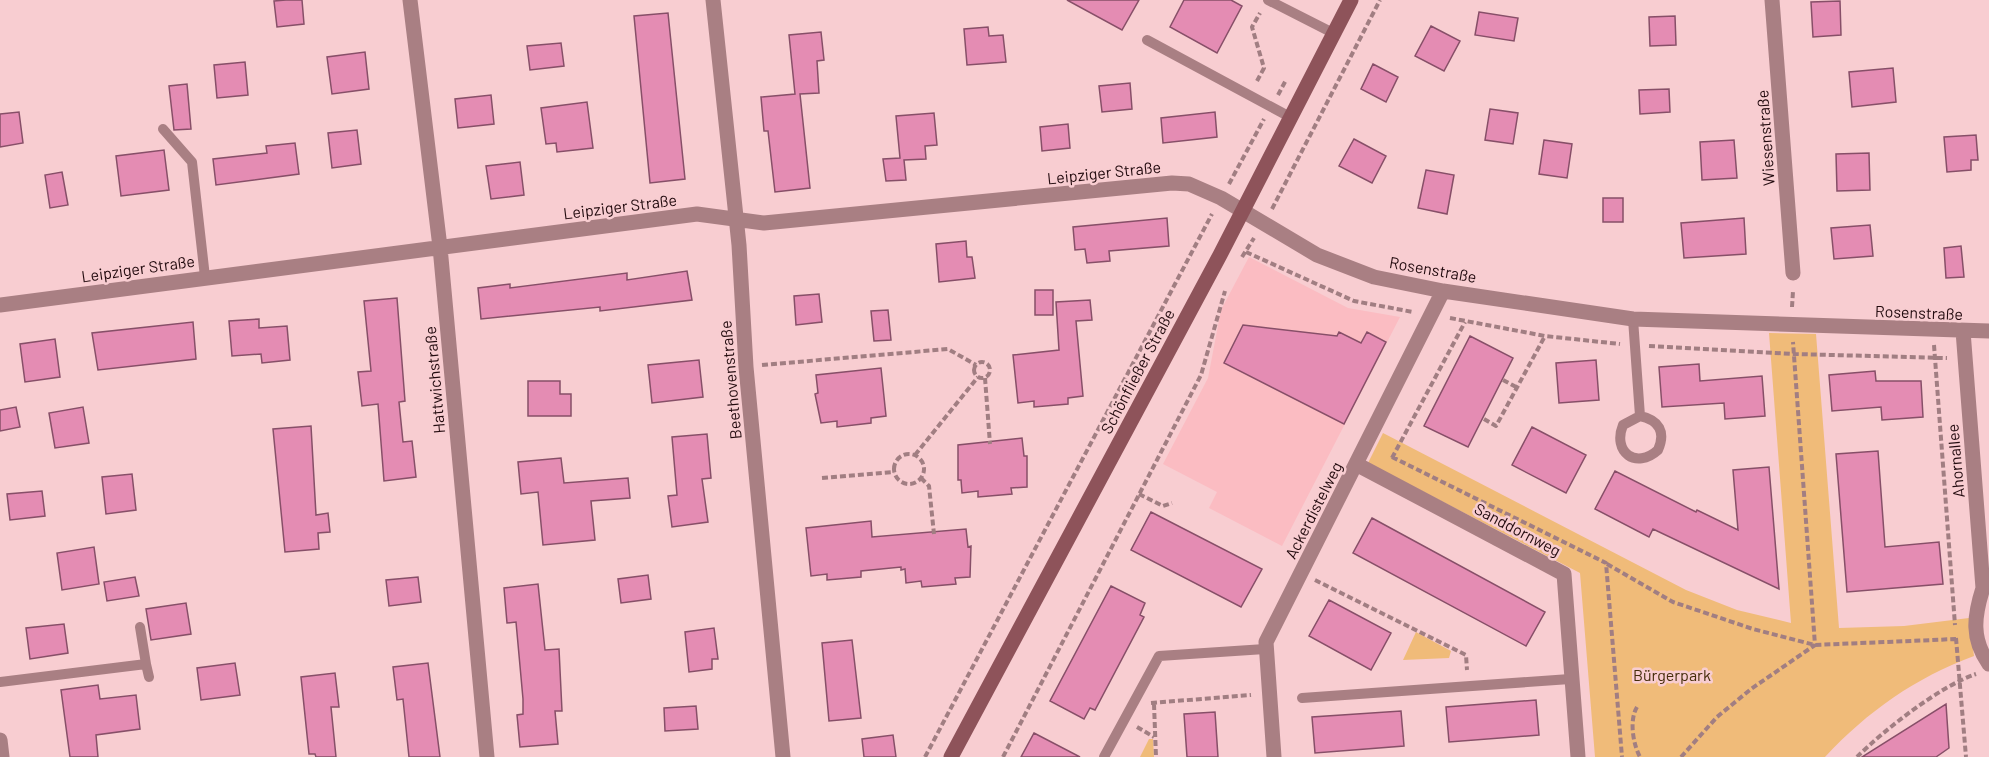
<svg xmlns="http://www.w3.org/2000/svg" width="1989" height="757" viewBox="0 0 1989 757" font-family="Barlow,sans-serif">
<rect width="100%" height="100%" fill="#f8cdd1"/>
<path fill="#fbbcc2" d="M1249 257 1348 308 1400 317 1282 546 1209 508 1217 492 1163 464 1208 378 1221 310Z"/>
<path fill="#f0bb79" d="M1769 333 1816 334 1839 628 1904 626 1969 618 1974 656C1915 678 1868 711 1825 757H1595L1580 573 1368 463 1383 433 1686 590 1737 610 1791 623Z
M1416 632 1451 651 1449 658 1403 660Z
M1149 739H1153L1154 757H1140Z"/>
<path fill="#e48cb3" stroke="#874f68" stroke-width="1.5" d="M286 0H302L304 24 277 27 274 1Z
M1067 0H1139L1122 30Z
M1184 0H1231L1242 6 1217 53 1170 27Z
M1840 1 1841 35 1813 37 1811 2Z
M1479 12 1518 18 1514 41 1475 35Z
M668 13 685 179 650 183 634 16Z
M1675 16 1676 45 1650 46 1649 17Z
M1431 26 1460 41 1444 71 1415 56Z
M988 27 989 36 1003 35 1006 62 967 65 964 29Z
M821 32 824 60 817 61 819 93 800 94 810 188 775 192 768 131H764L761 97 795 94 789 35Z
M561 43 564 66 530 70 527 46Z
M365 52 369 89 332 94 327 57Z
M245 62 248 95 217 98 214 65Z
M1373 64 1398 77 1386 102 1361 89Z
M1893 68 1896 102 1852 107 1849 72Z
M1130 83 1132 109 1102 112 1099 86Z
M187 84 191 129 174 130 169 86Z
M1669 89 1670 112 1640 114 1639 90Z
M491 95 494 124 458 128 455 99Z
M587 102 593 148 557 152 556 143 546 144 541 108Z
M1490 109 1518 113 1513 144 1485 140Z
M19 112 23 143 0 147V114Z
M1215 112 1217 137 1163 143 1161 118Z
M934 113 937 145 925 146 926 159 904 160 906 180 886 181 883 159 900 158 896 116Z
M1068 124 1070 148 1042 151 1040 127Z
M357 130 361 164 332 168 328 133Z
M1976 135 1978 160H1971V170L1947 172 1944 137Z
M1354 139 1386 156 1372 183 1339 166Z
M1544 140 1572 144 1567 178 1539 174Z
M1734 140 1737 178 1702 180 1700 142Z
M295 143 299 174 216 185 213 159 267 153 266 146Z
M164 150 169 190 121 196 116 156Z
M1869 153 1870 190 1837 191 1836 154Z
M520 162 524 195 491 199 486 166Z
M1426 170 1454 175 1447 214 1418 208Z
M62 172 68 205 50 208 45 175Z
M1603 198H1623V222H1603Z
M1167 218 1169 246 1109 251 1110 261 1087 263 1085 249 1075 250 1073 227Z
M1744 218 1746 254 1684 258 1681 223Z
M1870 225 1873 256 1834 259 1831 228Z
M966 241 967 257H972L975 278 939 282 936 244Z
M1961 246 1964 277 1946 278 1944 248Z
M687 271 692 300 600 311V307L481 319 478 288 510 284V288L627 273V280Z
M1035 290H1053V315H1035Z
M819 294 822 322 796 325 794 296Z
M397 298 405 401 399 402 403 442 412 441 416 477 384 481 378 404 362 406 358 372 371 371 364 301Z
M1090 300 1092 320 1076 321 1083 396 1068 398V404L1034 407V401L1018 403 1013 355 1059 350 1056 302Z
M888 310 891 340 874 341 871 311Z
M259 319V328L287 326 290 360 262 363 261 354 232 356 229 321Z
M193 322 196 359 98 370 92 333Z
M1243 325 1337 336 1339 332 1361 343 1367 332 1386 342 1344 424 1224 363Z
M1470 336 1513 358 1468 447 1424 426Z
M55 339 60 377 25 382 20 344Z
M699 360 703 397 652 403 648 365Z
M1596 360 1599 400 1559 403 1556 363Z
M1699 364 1700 381 1762 376 1765 416 1725 419 1724 403 1662 407 1659 367Z
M881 368 886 416 871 418V423L837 427V421L821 423 815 394 818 393 816 375Z
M1875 371 1876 381H1921L1923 417 1882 420 1881 407 1832 411 1829 375Z
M528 381H560V394H571V416H528Z
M16 407 20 427 0 431V410Z
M83 407 89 443 55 448 49 413Z
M311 426 316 515 328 513 330 532 318 533 319 549 285 552 273 429Z
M1532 427 1586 455 1566 493 1512 465Z
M707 434 711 478 702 479 708 522 672 527 668 496 677 495 672 437Z
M1022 438 1024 456H1027V487L1011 488 1012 494 978 497V491L962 493 961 480H958V445Z
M1878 451 1885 547 1939 542 1943 584 1847 592 1836 454Z
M561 458 564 483 628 478 630 498 591 501 595 540 543 545 538 492 521 494 518 462Z
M1769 467 1779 589 1653 529 1649 537 1595 509 1615 471 1696 512 1697 510 1738 530 1733 470Z
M132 474 136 510 106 514 102 477Z
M42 491 45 516 10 520 7 494Z
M1151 512 1262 569 1241 607 1131 550Z
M1372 518 1545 612 1526 646 1353 553Z
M871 521 872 537 966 529 968 547 971 546 970 577 955 578 956 584 922 587 921 581 906 583 905 569 901 570V567L861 571V577L827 580V574L811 576 806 528Z
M94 547 99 584 62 590 57 553Z
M648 575 651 599 621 603 618 579Z
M135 577 139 596 107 601 104 582Z
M418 577 421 602 389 606 386 580Z
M538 584 545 650 559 649 562 711H555L558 744 520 747 517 715 523 714V699L516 622 507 623 504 588Z
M1111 586 1145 603 1140 615 1144 617 1095 710 1090 708 1084 719 1050 701Z
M1329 600 1391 633 1371 670 1309 636Z
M186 603 191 634 151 640 146 609Z
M64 624 68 653 30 659 26 628Z
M714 628 718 659H712V669L689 672 685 632Z
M852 640 861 718 829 721 822 643Z
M235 663 240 695 201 700 197 668Z
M428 663 440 757H409L403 699 397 700 393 667Z
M335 673 339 707H331L336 757H316L315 754H309L301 677Z
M98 685 100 699 136 695 140 729 96 735 98 757H70L61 690Z
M1536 700 1539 735 1449 742 1446 707Z
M1946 704 1949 748 1936 757H1862Z
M696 706 698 729 665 731 664 708Z
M1401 711 1404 746 1315 753 1312 717Z
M1215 712 1218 757H1187L1184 714Z
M1034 733 1080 757H1021Z
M893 735 896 757H864L862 739Z"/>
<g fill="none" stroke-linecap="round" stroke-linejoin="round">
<path stroke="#a17e82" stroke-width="4" stroke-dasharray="6 3" stroke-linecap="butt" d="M1257 81 1264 68 1252 27 1260 13
M1278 95 1286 80
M1229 184 1264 119
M1272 209 1380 0
M1246 252 1354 301 1413 312
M1242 257 1254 238
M1792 307 1793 291
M1450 318 1545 336 1620 344
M1934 345 1955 625
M1649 346 1794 354 1947 358
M974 370a8 8 0 1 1 16 0a8 8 0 1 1-16 0Z
M762 365 948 349 976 365
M985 378 990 444
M1503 380 1518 388
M1484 419 1496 426 1545 336
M894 469a15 15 0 1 1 30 0a15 15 0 1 1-30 0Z
M915 455 978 377
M1392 457 1606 563 1622 757
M1392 458 1465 322
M822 478 894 472
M921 478 929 486 934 534
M1139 494 1163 506 1172 503
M1607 564 1673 602 1753 629 1815 645 1956 639
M1315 580 1466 655 1467 670
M1956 638 1966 757
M1151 703 1251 695
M1154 704 1156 757
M1637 707C1629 720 1633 744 1640 757
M1137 727 1154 737
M925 757 1212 214
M1003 757 1201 375 1225 291
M1681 757 1717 717 1751 689 1815 645 1793 342
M1857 757C1884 730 1940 686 1976 674"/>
<path stroke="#a97f83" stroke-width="10" d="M1268 0 1333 33
M1147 40 1290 117
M163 129 192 162 205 277
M1633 319 1640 416 1623 425C1612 452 1636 470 1658 450 1666 432 1659 420 1640 416
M146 664 149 677
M0 682 146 664 140 627
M1302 698 1570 679
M1104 757 1159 656 1265 649"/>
<path stroke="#a97f83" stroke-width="15" d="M410 0 440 247 487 757
M713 0 739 245 746 367 783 757
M1772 0 1793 273
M0 305 697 214 764 223 1172 183 1189 184 1221 198 1317 255 1374 277 1443 291 1633 319 1989 331
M1963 331 1983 588C1974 616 1971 639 1989 664
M1356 464 1564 574 1578 757
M0 740 2 757
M1274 757 1266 642 1443 291"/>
<path stroke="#8e535a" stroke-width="15" d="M951 757 1220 255 1351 0"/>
</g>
<g text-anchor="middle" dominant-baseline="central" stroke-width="5" stroke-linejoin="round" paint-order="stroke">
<g font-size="16" fill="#220a0e" stroke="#f8cdd1">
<text transform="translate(1765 138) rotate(-94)">Wiesenstraße</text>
<text transform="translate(1104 172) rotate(-6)">Leipziger Straße</text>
<text transform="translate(620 206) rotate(-7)">Leipziger Straße</text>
<text transform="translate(138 268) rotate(-8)">Leipziger Straße</text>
<text transform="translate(1433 269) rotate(10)">Rosenstraße</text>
<text transform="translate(1919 312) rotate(2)">Rosenstraße</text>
<text transform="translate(1137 371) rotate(-62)">Schönfließer Straße</text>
<text transform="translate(434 380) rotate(-95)">Hattwichstraße</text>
<text transform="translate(730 380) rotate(-95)">Beethovenstraße</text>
<text transform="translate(1955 461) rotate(-95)">Ahornallee</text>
<text transform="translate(1313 510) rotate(-63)">Ackerdistelweg</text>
<text transform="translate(1518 529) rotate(28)">Sanddornweg</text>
</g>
<g font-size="16" fill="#442c0a" stroke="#f8cdd1">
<text x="1672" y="674">Bürgerpark</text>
</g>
</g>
</svg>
